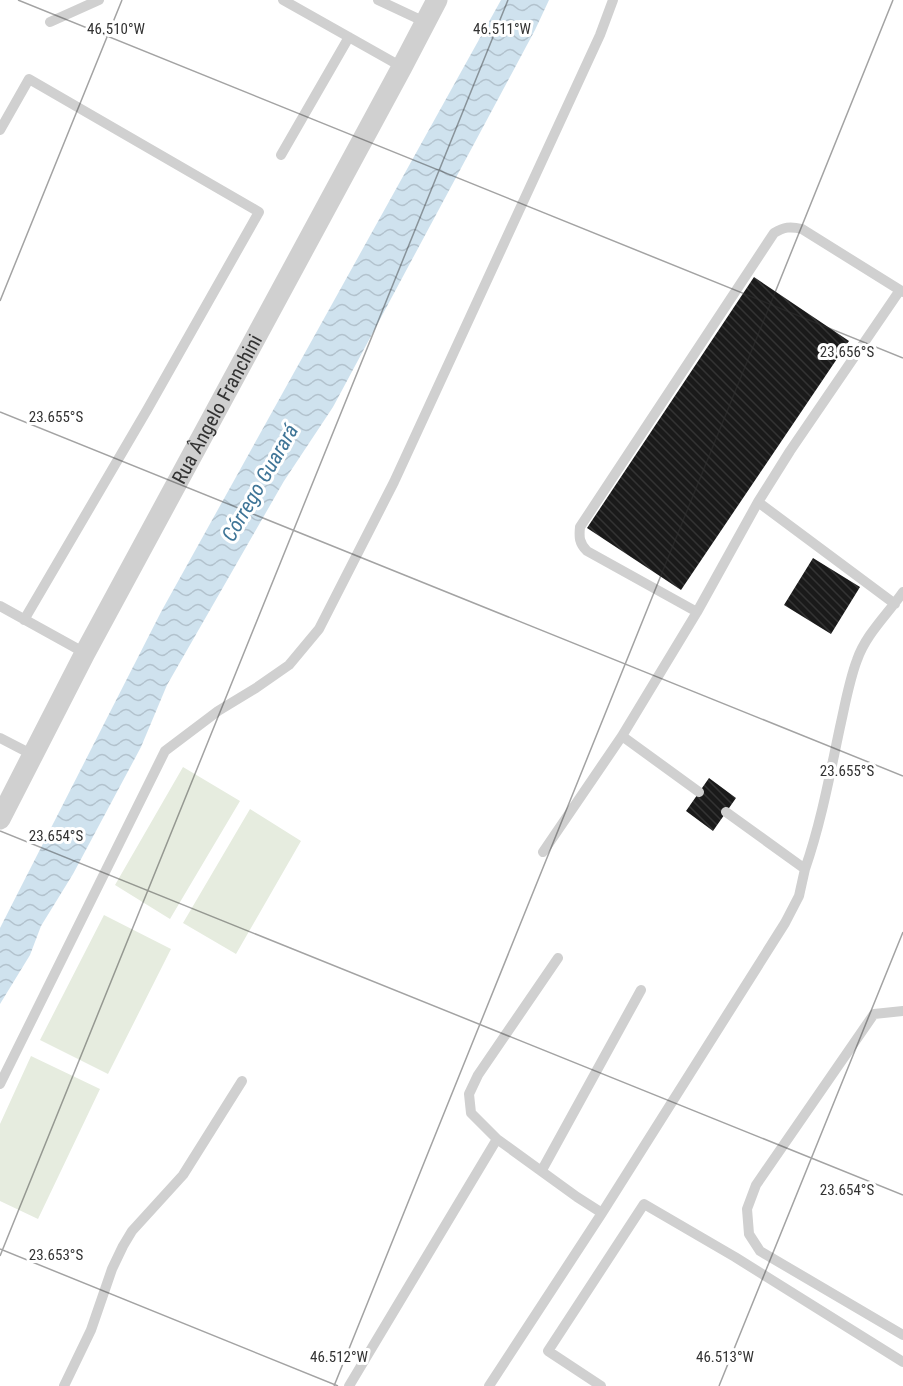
<svg xmlns="http://www.w3.org/2000/svg" width="903" height="1386" viewBox="0 0 903 1386" font-family="'Roboto Condensed',sans-serif">
<defs>
<pattern id="water-waves" width="16" height="10" patternUnits="userSpaceOnUse" patternTransform="scale(1.5)"><rect width="16" height="10" fill="#cfe2ee"/><path d="M0 5q4-4 8 0t8 0" fill="none" stroke="#b2c2cd"/></pattern>
<pattern id="building-back-hatch" width="6" height="6" patternUnits="userSpaceOnUse" patternTransform="scale(1.5)"><rect width="6" height="6" fill="#1a1a1a"/><path d="M-1 5l2 2M0 0l6 6M5-1l2 2" fill="none" stroke="#333"/></pattern>
</defs>
<rect width="100%" height="100%" fill="#fff"/>
<path fill="#e6ecdf" d="M183 767 240 801 170 919 115 885Z
M250 809 301 841 236 954 183 923Z
M104 915 171 949 108 1074 40 1040Z
M31 1056 100 1089 38 1219 0 1201V1124Z"/>
<path fill="url(#water-waves)" d="M501 0H549L535 30 333 407 284 481 167 685 141 747 73 874 41 926 30 955 0 1004V928L161 612Z"/>
<path fill="url(#building-back-hatch)" d="M754 277 849 341 681 590 587 528Z
M813 558 860 587 831 634 784 605Z
M709 778 736 798 713 831 686 811Z"/>
<g fill="none" stroke-linecap="round" stroke-linejoin="round">
<path stroke="#d0d0d0" stroke-width="10" d="M283 0 402 67
M378 0 425 22
M50 22 99 0
M0 130 29 79 259 212 147 410 24 620
M281 155 349 37
M758 502 895 604
M0 606 85 653
M697 612 587 551C579 543 579 537 580 527L774 233C784 227 790 226 802 229L903 292
M622 736 699 792
M0 738 33 755
M543 852 622 736 697 612 758 502 790 451 900 290
M805 869C821 823 830 774 840 727 845 705 849 681 857 660 866 634 887 615 903 592
M558 958 478 1075 469 1094 471 1113 497 1139 577 1197 602 1213
M903 1011 874 1014 756 1185 747 1209 749 1234 760 1251 903 1335
M0 1084 165 751 218 711 256 688 289 665 319 629 394 482 600 35 613 0
M542 1170 641 990
M64 1386 91 1330 112 1269 123 1246 132 1231 183 1175 242 1081
M349 1386 497 1139
M489 1386 602 1213 785 923 799 896 805 869 726 812
M601 1386 548 1351 644 1204 735 1257 903 1362"/>
<path stroke="#d0d0d0" stroke-width="21" id="s1" d="M0 819 85 653 402 67 437 0"/>
</g>
<path fill="none" stroke="#333" stroke-width="1.5" stroke-opacity="0.45" d="M18 0 903 358M0 301 122 0M0 412 903 776M0 831 903 1195M0 1249 338 1386M0 1256 508 0M334 1386 893 0M719 1386 903 932"/>
<g text-anchor="middle" dominant-baseline="central" stroke-width="6" stroke-linejoin="round" paint-order="stroke">
<g font-size="20" fill="#333" stroke="#fff">
<text stroke="none"><textPath href="#s1" startOffset="464">Rua Ângelo Franchini</textPath></text>
</g>
<g font-size="21" font-style="italic" fill="#3f7597" stroke="#fff">
<text transform="translate(260 483) rotate(-60)">Córrego Guarará</text>
</g>
</g>
<g font-size="15" text-anchor="middle" fill="#333" stroke="#fff" stroke-width="6" stroke-linejoin="round" paint-order="stroke">
<text x="116" y="34">46.510°W</text>
<text x="502" y="34">46.511°W</text>
<text x="847" y="357">23.656°S</text>
<text x="56" y="422">23.655°S</text>
<text x="847" y="776">23.655°S</text>
<text x="56" y="841">23.654°S</text>
<text x="847" y="1195">23.654°S</text>
<text x="56" y="1260">23.653°S</text>
<text x="339" y="1362">46.512°W</text>
<text x="725" y="1362">46.513°W</text>
</g>
</svg>
